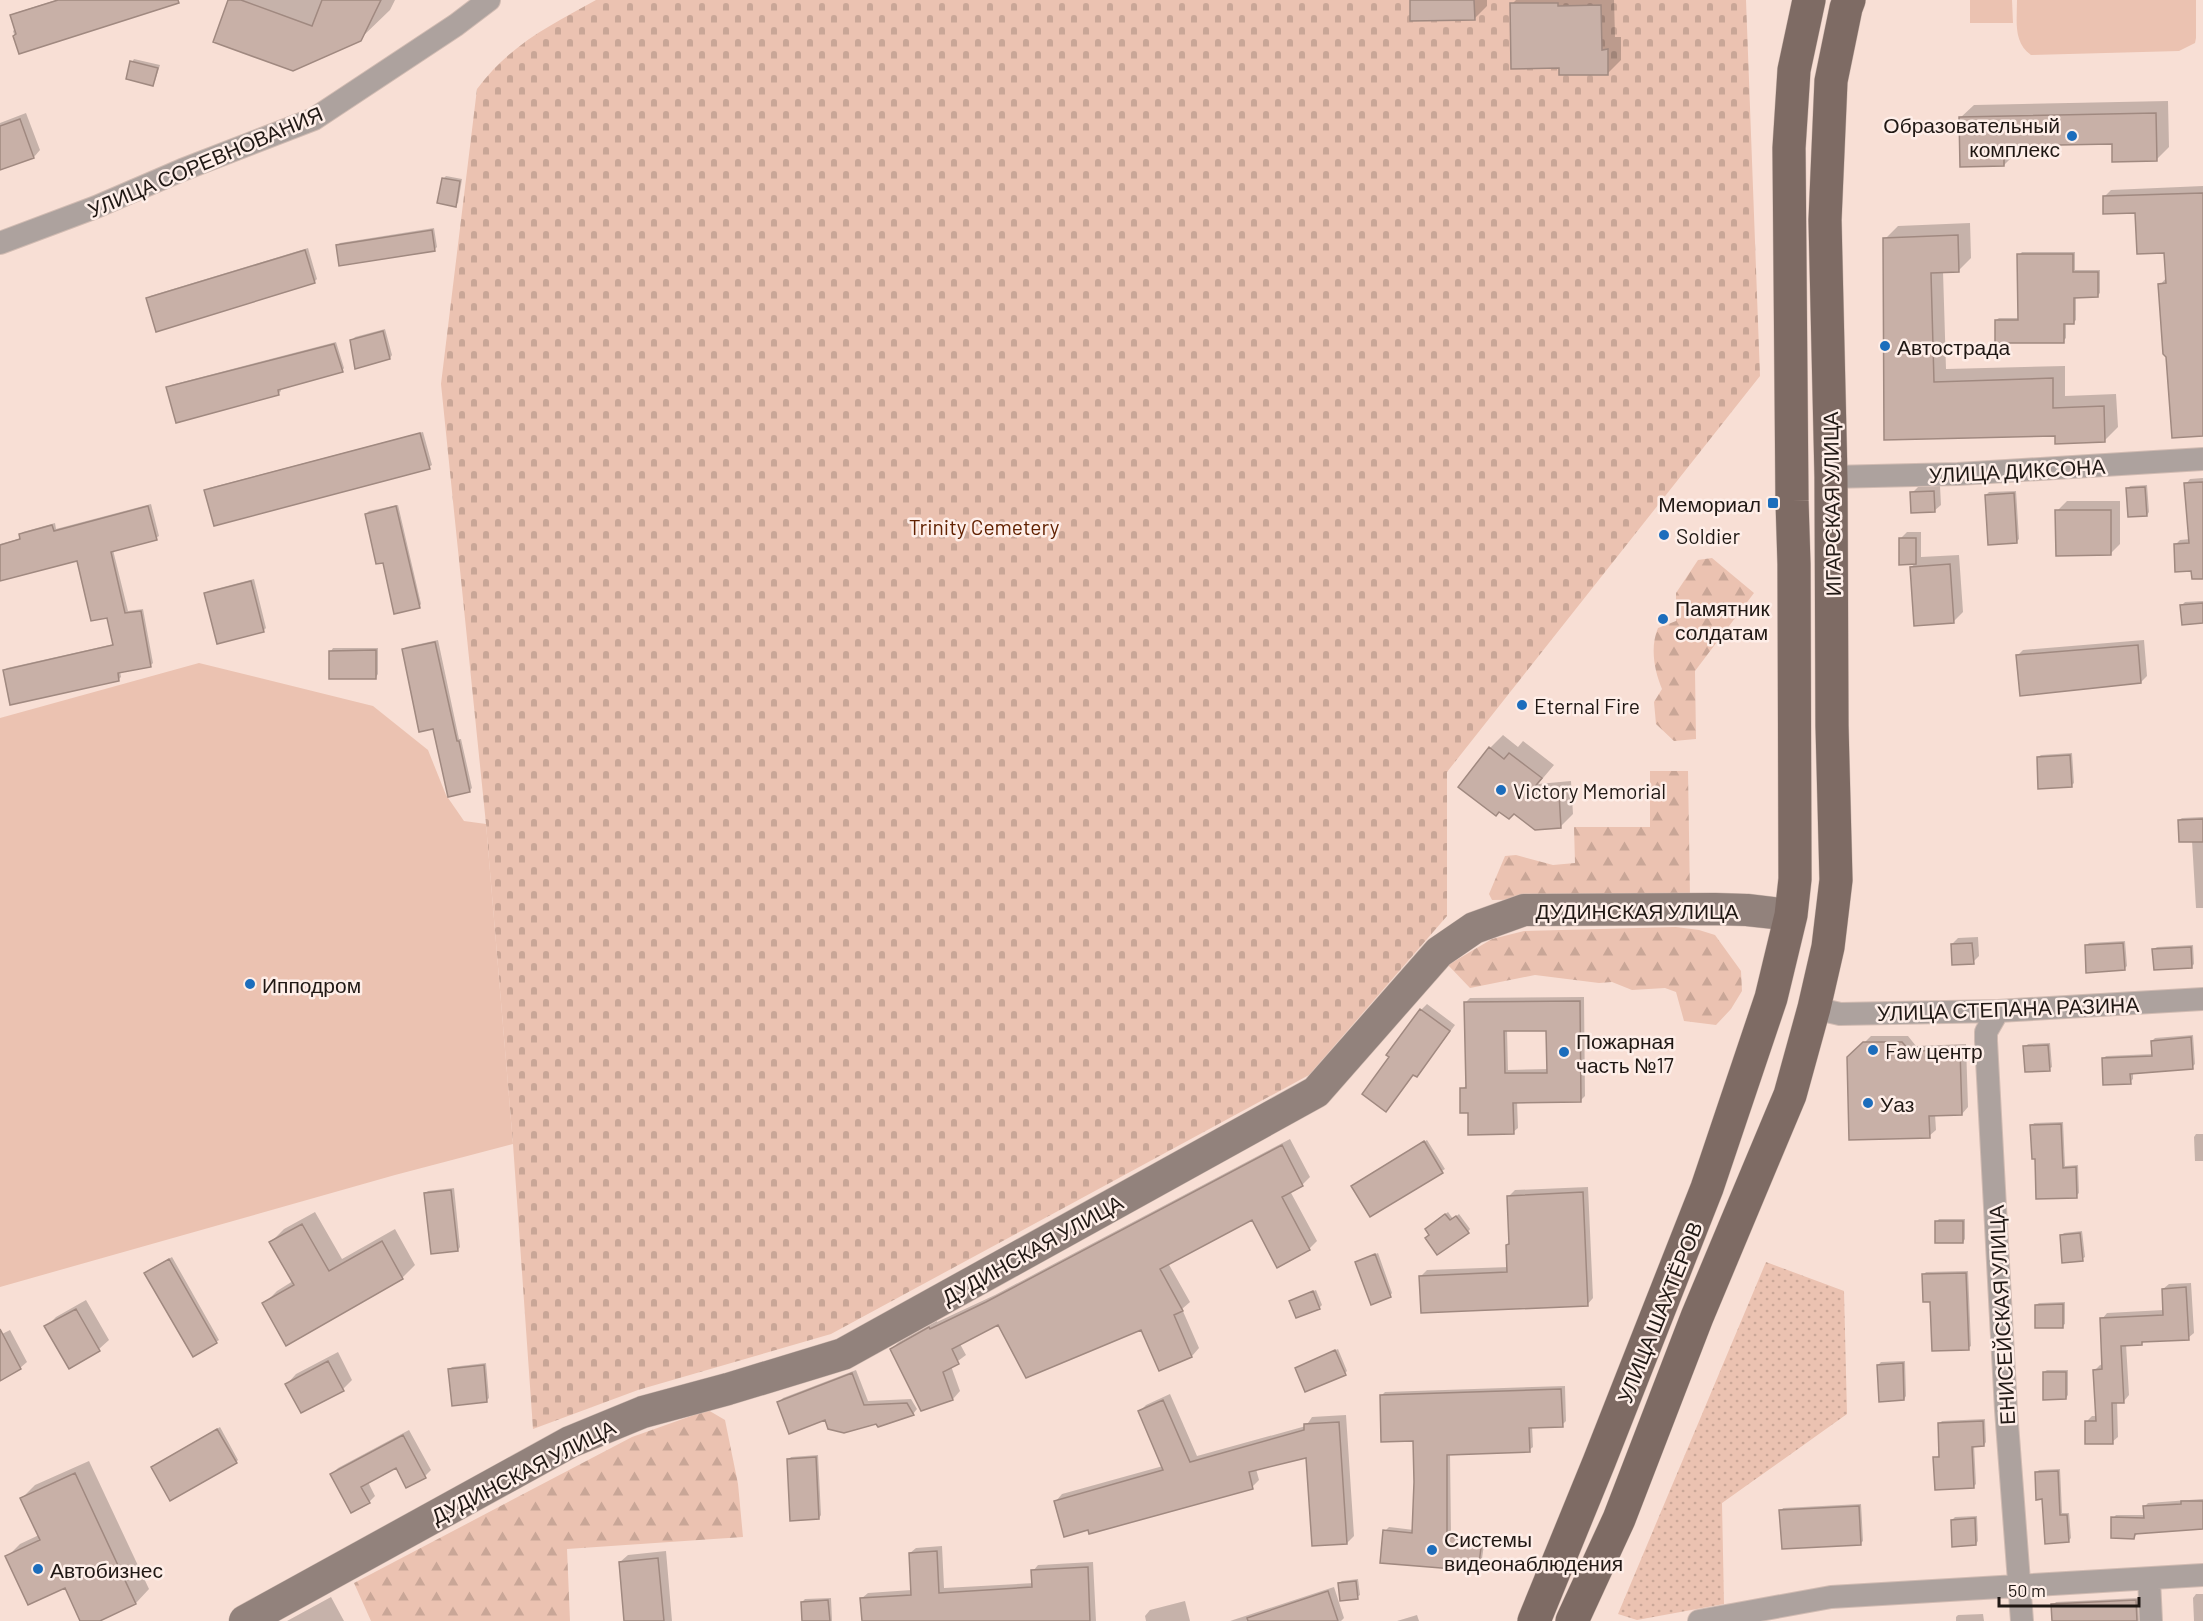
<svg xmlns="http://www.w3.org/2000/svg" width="2203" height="1621" viewBox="0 0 2203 1621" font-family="Barlow,sans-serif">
<defs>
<pattern id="grass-dots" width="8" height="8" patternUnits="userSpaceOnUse" patternTransform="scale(1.5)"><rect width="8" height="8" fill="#ebc2b1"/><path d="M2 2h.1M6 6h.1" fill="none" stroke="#c9a697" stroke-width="1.8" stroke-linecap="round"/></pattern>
<pattern id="forest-firs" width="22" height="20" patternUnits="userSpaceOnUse" patternTransform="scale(1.5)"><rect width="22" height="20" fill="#ebc2b1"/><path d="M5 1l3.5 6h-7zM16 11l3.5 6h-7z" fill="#c9a697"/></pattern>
<pattern id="cemetery-stones" width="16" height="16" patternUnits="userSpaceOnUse" patternTransform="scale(1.5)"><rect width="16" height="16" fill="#ebc2b1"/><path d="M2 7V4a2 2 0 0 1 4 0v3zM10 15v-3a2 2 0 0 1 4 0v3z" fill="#c9a697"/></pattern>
</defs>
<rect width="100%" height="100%" fill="#f8dfd5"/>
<path fill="url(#grass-dots)" d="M1766 1262 1844 1291 1847 1414 1722 1503 1724 1604 1637 1620 1618 1614Z"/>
<path fill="url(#forest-firs)" d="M1712 558 1754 593 1695 671 1696 739 1674 741 1656 724 1654 702 1662 689C1654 670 1650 647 1658 628L1676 621V593L1698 560Z
M1650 771H1688L1690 897 1492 900 1489 894 1505 856 1516 855 1553 865 1575 863 1574 827H1650Z
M1676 927 1699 930 1715 935 1741 971 1742 991 1731 1009 1716 1025 1684 1021 1676 992 1665 988 1632 990 1612 982 1599 983 1535 975 1470 988 1448 965 1492 939 1524 931Z
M708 1410 725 1420 738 1484 743 1537 567 1549 570 1621H371L354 1583 632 1437Z"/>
<path fill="url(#cemetery-stones)" d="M596 0H1746L1760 376 1447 772V916L1309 1075 831 1334 638 1390 533 1429 513 1144 486 824 441 384 477 89C511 44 549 26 596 0Z"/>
<path fill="#ebc2b1" d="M1970 0H2012L2013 23H1970Z
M2017 0H2196V38L2195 43 2179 51 2031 55C2013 42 2017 21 2017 0Z
M199 663 373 706 428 750 446 795 464 821 486 824 513 1144 395 1175 0 1287V718Z"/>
<path fill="#0003" fill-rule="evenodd" d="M56 0H163L20 52 13 31 16 28 12 16 15 13Z
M230 0H395L390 10 360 39 293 69Z
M1412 0H1487V6L1474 19Z
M1516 0H1614L1615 37H1621V60L1608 73 1560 66 1512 4Z
M134 59 160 65 155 81 153 84 132 62Z
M2168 101 2169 147 2156 160 2114 142 2017 144V152L2004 165 1960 118 1974 105Z
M26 113 40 150 34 157 0 169V123Z
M446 176 462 179 458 203 455 205 443 179Z
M2203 186V434L2160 285 2167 277 2165 251 2136 211 2104 197 2111 190Z
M1970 223 1971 258 1958 271H1943L1946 369 2065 366V396L2116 394 2118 427 2105 440 2056 434 1885 439V239L1898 226Z
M434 228 437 247 435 249 337 246 340 243Z
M308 248 317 279 314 282 148 299 150 296Z
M2022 252H2075V270H2100V293L2097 296H2076V320L2074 322 2066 323V338L2063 341 1996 320 1999 318H2020L2019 255Z
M385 329 392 355 390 358 352 340 355 337Z
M336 342 344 368 342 371 280 388 281 391 278 394 168 388 171 385Z
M423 432 432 465 429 467 206 491 209 488Z
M2203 478V569L2176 544 2180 540 2190 539 2186 484 2190 479Z
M2147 485 2149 512 2147 515 2128 489 2130 486Z
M1940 486 1941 505 1934 511 1912 493 1918 487Z
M2016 491 2019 539 2016 542 1986 495 1989 492Z
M2067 501H2120V544L2110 554 2057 511Z
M151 504 159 536 156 538 113 550 128 611 143 609 153 663 151 665 120 671 121 677 119 679 4 671 7 668 114 644 108 616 78 559 0 580V544L22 538 21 534 23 532 55 523 56 529Z
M398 505 421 604 419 607 384 561 366 514 369 511Z
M1907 532H1921V557L1959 555 1963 612 1953 622 1911 567 1916 563 1901 538Z
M254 579 266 628 263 631 206 593 208 591Z
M2203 601V621L2182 605 2185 602Z
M438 640 459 739H461L472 788 469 791 434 727 403 650 406 647Z
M2144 640 2147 676 2141 682 2017 656 2023 650Z
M333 648H378V674L376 677 331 651Z
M1503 735 1518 747 1523 741 1554 765 1538 784 1571 781 1573 814 1560 827 1514 812 1500 810 1490 748Z
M2072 753 2074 783 2071 786 2038 757 2041 755Z
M2203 817V908H2196L2192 841 2179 820 2182 818Z
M1978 937 1979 956 1973 962 1952 944 1958 938Z
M2125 941 2127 966 2124 969 2086 946 2089 943Z
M2193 945 2194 964 2191 967 2154 949 2157 947Z
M1584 997 1585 1096 1581 1100 1517 1101 1518 1128 1513 1132 1469 1112 1461 1089 1468 1085 1466 1002 1470 998ZM1548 1029V1069L1508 1070 1507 1030Z
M1427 1004 1455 1025 1422 1069 1414 1074 1386 1110 1421 1010Z
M2193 1035 2195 1064 2192 1067 2133 1072V1079L2130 1082 2103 1059 2106 1056 2153 1054 2152 1041 2155 1038Z
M1871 1036H1908L1916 1046 1966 1044 1968 1107 1962 1114H1935L1936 1130 1929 1136 1849 1058Z
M2050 1043 2052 1067 2049 1069 2025 1047 2028 1044Z
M2063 1122 2065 1166 2078 1165 2079 1193 2076 1196 2036 1157 2032 1126 2034 1123Z
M2196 1134H2203V1161H2195L2194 1137Z
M1290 1139 1310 1177 1302 1185 1290 1191 1317 1241 1309 1249 1252 1218 1168 1263 1190 1302 1182 1309 1199 1348 1192 1356 1160 1369 1142 1328 998 1323 960 1344 966 1355 951 1366 960 1391 953 1399 921 1409 891 1349 899 1342 937 1321V1322L995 1295Z
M1427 1140 1445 1169 1371 1215 1356 1183Z
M1588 1187 1593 1298 1587 1305 1420 1277 1427 1270 1509 1267 1508 1245 1511 1242 1509 1196 1515 1190Z
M454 1188 460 1247 458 1250 425 1194 428 1191Z
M315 1212 342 1259 395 1229 415 1265 402 1278 287 1344 264 1304 277 1291 293 1281 271 1242 284 1229Z
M1448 1212 1453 1219 1459 1214 1470 1229 1468 1232 1431 1234 1429 1226Z
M1939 1219H1965V1239L1963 1242 1936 1222Z
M2082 1231 2085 1257 2082 1259 2061 1236 2064 1233Z
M1378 1253 1392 1293 1390 1296 1357 1262Z
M172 1257 219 1340 216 1342 149 1270Z
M1968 1271 1971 1346 1968 1348 1932 1301 1923 1275 1926 1272Z
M2191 1283 2194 1333 2188 1338 2145 1340 2141 1344H2126L2129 1395 2124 1401H2117L2118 1437 2112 1442 2086 1422 2092 1416H2097L2095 1370 2100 1365 2104 1364 2102 1319 2107 1313 2164 1310 2163 1289 2169 1284Z
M1316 1290 1322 1305 1319 1308 1291 1301Z
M86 1300 109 1340 99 1349 46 1327 56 1317Z
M2065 1302V1324L2062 1326 2036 1305 2039 1303Z
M10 1330 27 1362 20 1368 0 1379V1335Z
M1338 1349 1347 1371 1345 1373 1296 1368Z
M338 1352 352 1380 343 1389 287 1384 296 1374Z
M1905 1361 1906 1396 1904 1399 1878 1365 1881 1362Z
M486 1363 489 1398 487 1400 450 1369 452 1367Z
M856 1370 868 1401 911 1399 917 1409 913 1414 826 1418 778 1403 783 1398Z
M2047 1370H2068V1395L2066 1398 2044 1372Z
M1565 1386 1566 1421 1562 1425 1532 1426 1533 1447 1529 1450 1450 1453 1451 1534 1485 1537 1481 1566 1477 1569 1385 1531 1389 1527 1414 1530V1439L1381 1396 1385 1392Z
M1170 1394 1197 1456 1306 1426 1312 1417 1346 1415 1354 1536 1347 1543 1308 1456 1256 1469 1259 1480 1252 1487 1089 1528 1056 1501 1062 1494 1163 1466 1139 1412 1146 1405Z
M1985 1419 1986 1442 1984 1445H1974L1976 1484 1973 1487 1935 1458 1940 1455 1939 1424 1942 1421Z
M220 1427 238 1460 236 1462 153 1467Z
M409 1430 431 1470 425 1476 397 1466 368 1482 375 1496 369 1502 332 1474 338 1468Z
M818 1455 821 1515 819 1518 789 1459 791 1457Z
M89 1461 149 1589 136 1603 96 1621H82L66 1586 7 1557 20 1544 39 1535 22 1498 35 1485Z
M2060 1469 2062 1513H2069L2071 1538 2068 1541 2044 1498 2036 1473 2039 1470Z
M2203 1499V1527L2137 1534 2134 1537 2113 1518 2116 1515H2145V1506L2148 1503Z
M1861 1504 1863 1541 1860 1544 1781 1511 1783 1508Z
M1977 1516 1978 1541 1976 1544 1952 1520 1955 1517Z
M942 1546 944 1588 1034 1583 1033 1571 1038 1565 1093 1562 1096 1621H863L862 1598 868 1593 912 1590 910 1553 916 1548Z
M666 1551 672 1621H626L620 1562 628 1555Z
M1358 1579 1360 1595 1357 1597 1339 1583 1342 1581Z
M1334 1587 1344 1618 1341 1621H1230Z
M2196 1594H2203V1621H2194L2193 1598Z
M331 1597 344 1621H286H287Z
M831 1598 832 1621H804L802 1602 805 1599Z
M2138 1598 2139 1621H2054L2053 1605 2056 1602Z
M1185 1601 1190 1621H1146L1145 1616 1150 1610Z
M1983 1614 1984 1621H1956V1617L1958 1615Z
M1417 1615 1419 1621H1397Z"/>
<path fill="#c8b0a7" stroke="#a08980" stroke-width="1.5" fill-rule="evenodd" d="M58 0H178L179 3 19 54 13 36 16 34 10 15Z
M228 0H241L312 26 322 0H381L361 41 293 71 213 42Z
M1410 0H1474L1475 20 1410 21Z
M1510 3H1558V6L1601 5 1602 50 1608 49V75H1559V68L1511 69Z
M130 61 158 68 153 86 126 79Z
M2156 113 2157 161 2112 162V144L2004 146V166L1960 167 1959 117Z
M20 119 34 158 0 170V126Z
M442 178 460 181 456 207 437 203Z
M2203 193V436L2172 438 2166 357 2163 354 2158 284 2166 283 2164 253 2137 254 2135 213 2103 214V196Z
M432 230 435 251 339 266 336 245Z
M1958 235 1959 272 1931 273 1934 382 2053 378V408L2104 406 2105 442 2055 444V436L1884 440 1883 238Z
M305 250 315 283 156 332 146 298Z
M2017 254H2073V272H2098V297L2074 298V324H2064V343H1995V320H2018Z
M383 331 390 359 355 369 350 340Z
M334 344 343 372 278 390 279 395 176 423 166 387Z
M420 433 430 469 214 526 204 490Z
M2203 482V579H2192L2191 571 2175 572 2174 544 2189 543 2184 483Z
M2145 487 2147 516 2128 517 2126 488Z
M1934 491 1935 512 1911 513 1910 492Z
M2014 493 2017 543 1988 545 1985 495Z
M148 506 157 540 111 552 125 613 141 611 151 667 118 673 119 681 10 705 3 670 113 645 107 618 91 621 77 561 0 581V545L20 539 19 534 52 525 54 531Z
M396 506 420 608 394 614 383 563 376 564 365 514Z
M2055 510H2111V555L2056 556Z
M1899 538H1916V564L1899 565Z
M1950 564 1954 623 1914 626 1910 567Z
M251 581 264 632 217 644 204 593Z
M2203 603V623L2182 625 2180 605Z
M435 642 457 741H459L470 792 448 797 433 729 419 732 402 649Z
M2138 645 2141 683 2020 696 2016 655Z
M376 650V679H329V651Z
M1489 747 1504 759 1509 753 1542 778 1527 796 1559 793 1561 828 1535 830 1514 814 1509 819 1499 812 1496 816 1458 787Z
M2070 755 2072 787 2038 789 2037 757Z
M2203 819V842H2179L2178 820Z
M1972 943 1974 964 1952 965 1951 944Z
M2123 943 2125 970 2086 973 2085 945Z
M2191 947 2192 968 2154 970 2152 949Z
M1580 1001 1581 1102 1513 1103 1514 1134 1468 1135V1113H1460V1088H1466L1464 1002ZM1504 1031H1546L1547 1073H1505Z
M1420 1009 1450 1031 1417 1077 1413 1075 1386 1112 1362 1094 1389 1057 1386 1055Z
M2191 1037 2193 1069 2130 1074 2131 1084 2103 1085 2102 1058 2152 1056 2151 1041Z
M1863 1042H1902L1910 1051 1960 1050 1962 1115 1929 1116 1930 1138 1849 1140 1847 1057Z
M2048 1045 2050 1071 2025 1072 2023 1046Z
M2061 1124 2063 1168 2076 1167 2077 1198 2036 1199 2035 1159H2032L2030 1125Z
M1424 1141 1443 1173 1370 1217 1351 1186Z
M1282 1145 1303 1186 1282 1197 1310 1250 1277 1268 1252 1220 1160 1269 1183 1311 1174 1315 1192 1357 1159 1371 1141 1330 1026 1378 998 1325 952 1349 959 1364 943 1372 953 1400 921 1411 890 1349 929 1327 930 1329 986 1302Z
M451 1190 458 1251 431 1254 424 1193Z
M1583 1192 1588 1306 1421 1313 1419 1276 1507 1272 1506 1245 1509 1244 1507 1196Z
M1445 1214 1450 1220 1456 1216 1469 1233 1437 1255 1425 1238 1429 1235 1425 1229Z
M1935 1221H1963V1243H1935Z
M302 1224 329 1271 382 1241 403 1279 286 1346 262 1303 294 1285 269 1242Z
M2080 1233 2083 1261 2062 1263 2060 1235Z
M1375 1254 1391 1297 1371 1305 1355 1262Z
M169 1259 217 1343 193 1357 144 1273Z
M1966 1273 1969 1350 1932 1351 1930 1302H1923L1922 1274Z
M2186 1287 2189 1340 2142 1342V1345L2121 1346 2124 1403H2112L2113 1444H2085V1421H2096L2093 1370 2102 1369 2100 1318 2163 1315 2162 1289Z
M1313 1291 1320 1309 1296 1318 1289 1301Z
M2063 1304V1328H2035V1305Z
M76 1309 100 1351 69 1369 44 1326Z
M0 1329 21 1369 0 1381Z
M1335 1350 1346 1375 1305 1392 1295 1368Z
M328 1361 344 1391 301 1413 285 1384Z
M1903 1363 1904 1400 1879 1402 1877 1365Z
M484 1365 487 1402 452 1406 448 1369Z
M2043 1372H2066V1399L2043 1400Z
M852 1373 864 1405 907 1403 914 1415 878 1427 876 1424 844 1433 828 1429 825 1420 789 1434 777 1402Z
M1561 1389 1563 1427 1529 1428 1530 1452 1447 1455V1537L1482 1540 1478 1571 1380 1563 1383 1530 1412 1533 1414 1482 1413 1441 1381 1442 1380 1395Z
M1163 1400 1190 1462 1304 1430V1424L1339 1422 1347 1544 1312 1546 1306 1458 1249 1472 1253 1489 1089 1534 1088 1530 1064 1537 1054 1501 1163 1470 1138 1411Z
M1983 1421 1984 1446 1972 1447 1974 1488 1935 1490 1933 1457H1939L1938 1423Z
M217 1429 237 1463 170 1501 151 1467Z
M403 1435 426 1478 406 1488 396 1468 361 1487 370 1503 351 1513 330 1474Z
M816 1457 819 1519 790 1521 787 1459Z
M2058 1471 2060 1515H2067L2069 1542 2045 1544 2042 1499 2036 1500 2035 1472Z
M75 1473 136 1604 100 1621H80L65 1588 28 1605 5 1556 40 1540 20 1498Z
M2181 1501H2203V1529L2135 1534 2134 1539 2111 1538V1517L2144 1518 2143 1506 2181 1504Z
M1859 1506 1861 1545 1782 1549 1779 1510Z
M1975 1518 1976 1545 1952 1547 1951 1520Z
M937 1551 939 1593 1032 1587 1031 1570 1088 1567 1090 1621H862L860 1598 911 1595 909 1553Z
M658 1558 664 1621H624L619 1562Z
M1356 1581 1358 1599 1340 1601 1338 1583Z
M1328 1591 1338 1621H1248L1247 1618Z
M828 1600 830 1621H802L801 1602Z
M2136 1600 2137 1621H2052L2051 1604Z"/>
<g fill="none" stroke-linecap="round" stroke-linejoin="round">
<g stroke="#d1bbb2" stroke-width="24">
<path id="street" d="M0 243 96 207 182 170 314 119 456 25 489 0
M1831 477 1958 474 2203 459
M1814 1008 1840 1014 1998 1011 2203 999
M1998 1011 1986 1032V1041L2006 1410 2022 1621
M2149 1579 2151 1621
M1699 1621 1831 1597 2203 1575"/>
</g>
<g stroke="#d1bbb2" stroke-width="33">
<path id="secondary" d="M245 1621 570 1442 643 1412 728 1389 843 1354 1316 1092 1439 952 1474 928 1524 910 1715 909 1747 910 1791 915"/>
</g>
<g stroke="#d1bbb2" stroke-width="34">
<path id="primary" d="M1534 1621 1599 1462 1707 1188 1771 998 1791 915 1795 879 1794 564 1792 501 1789 148 1794 70 1809 0
M1572 1621 1619 1519 1697 1317 1790 1095 1814 1008 1828 947 1836 880 1832 726 1831 477 1825 220 1831 81 1846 8 1849 0"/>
</g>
<use href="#street" stroke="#ada29e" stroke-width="22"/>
<use href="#secondary" stroke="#92827c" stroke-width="32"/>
<use href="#primary" stroke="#7e6b64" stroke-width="33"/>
</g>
<g fill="#1c6dbc" stroke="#feeee8" stroke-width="2">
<circle cx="2072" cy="136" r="6"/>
<circle cx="1885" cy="346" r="6"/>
<rect x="1767" y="497" width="12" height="12" rx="3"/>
<circle cx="1664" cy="535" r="6"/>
<circle cx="1663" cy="619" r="6"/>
<circle cx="1522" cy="705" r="6"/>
<circle cx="1501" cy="790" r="6"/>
<circle cx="250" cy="984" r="6"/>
<circle cx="1873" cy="1050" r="6"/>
<circle cx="1564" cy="1052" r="6"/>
<circle cx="1868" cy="1103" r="6"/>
<circle cx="1432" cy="1550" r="6"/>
<circle cx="38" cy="1569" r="6"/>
</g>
<g text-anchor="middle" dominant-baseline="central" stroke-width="5" stroke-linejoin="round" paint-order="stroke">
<g font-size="21" fill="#201814" stroke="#feeee8" text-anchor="start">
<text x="2060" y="124" text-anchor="end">Образовательный<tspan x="2060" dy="24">комплекс</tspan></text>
<text x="1897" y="346">Автострада</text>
<text x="1761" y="503" text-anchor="end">Мемориал</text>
<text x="1676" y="535">Soldier</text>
<text x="1675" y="607">Памятник<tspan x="1675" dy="24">солдатам</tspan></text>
<text x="1534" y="705">Eternal Fire</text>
<text x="1513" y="790">Victory Memorial</text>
<text x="262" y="984">Ипподром</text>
<text x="1576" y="1040">Пожарная<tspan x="1576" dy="24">часть №17</tspan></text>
<text x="1885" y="1050">Faw центр</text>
<text x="1880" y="1103">Уаз</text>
<text x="1444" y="1538">Системы<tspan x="1444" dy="24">видеонаблюдения</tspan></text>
<text x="50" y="1569">Автобизнес</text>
</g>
<g font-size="21" fill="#201814" stroke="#feeee8">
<text transform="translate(205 161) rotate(-23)">УЛИЦА СОРЕВНОВАНИЯ</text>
<text transform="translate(2017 470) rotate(-3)">УЛИЦА ДИКСОНА</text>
<text transform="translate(1831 504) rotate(-91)">ИГАРСКАЯ УЛИЦА</text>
<text x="1637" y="910">ДУДИНСКАЯ УЛИЦА</text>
<text transform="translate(2008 1008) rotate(-2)">УЛИЦА СТЕПАНА РАЗИНА</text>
<text transform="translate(1032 1249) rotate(-29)">ДУДИНСКАЯ УЛИЦА</text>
<text transform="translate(1659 1312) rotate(-68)">УЛИЦА ШАХТЁРОВ</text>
<text transform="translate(2001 1315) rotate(-93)">ЕНИСЕЙСКАЯ УЛИЦА</text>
<text transform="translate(523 1471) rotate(-27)">ДУДИНСКАЯ УЛИЦА</text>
</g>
<g font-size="21" fill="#612101" stroke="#feeee8">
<text x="984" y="526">Trinity Cemetery</text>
</g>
</g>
<path d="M1999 1597v9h140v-9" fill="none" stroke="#201814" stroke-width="3"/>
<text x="2008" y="1597" font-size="18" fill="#201814" stroke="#feeee8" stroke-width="4.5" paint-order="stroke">50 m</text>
</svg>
